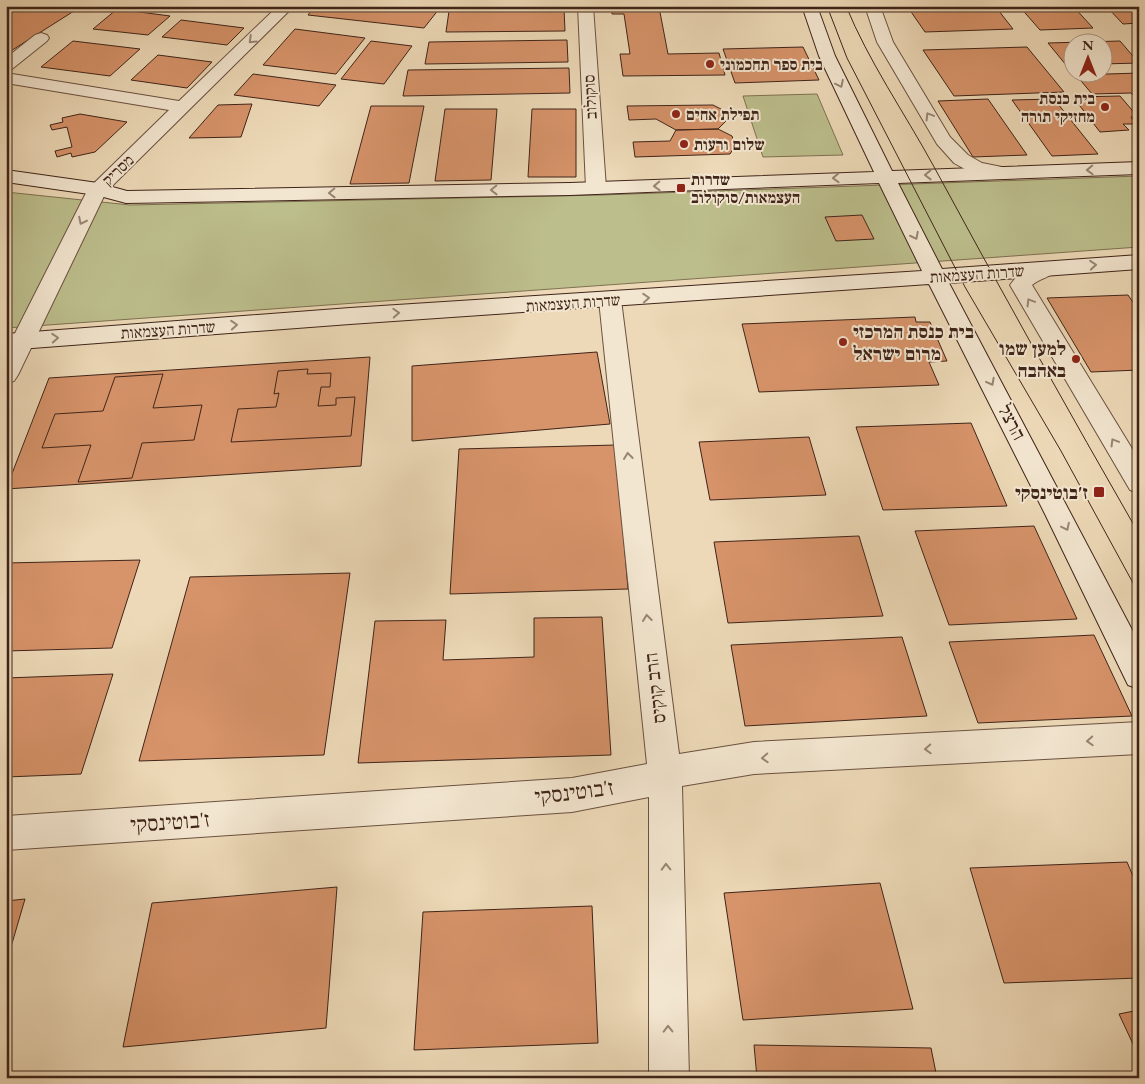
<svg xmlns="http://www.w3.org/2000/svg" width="1145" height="1084" viewBox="0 0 1145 1084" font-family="'EB Garamond','Frank Ruhl Libre',serif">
<rect width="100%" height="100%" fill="#edd9b7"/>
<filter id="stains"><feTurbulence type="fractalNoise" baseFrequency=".004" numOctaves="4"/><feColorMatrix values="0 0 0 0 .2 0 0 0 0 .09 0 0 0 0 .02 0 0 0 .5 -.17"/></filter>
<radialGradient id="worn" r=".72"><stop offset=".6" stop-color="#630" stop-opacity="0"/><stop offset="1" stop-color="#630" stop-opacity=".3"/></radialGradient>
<path fill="#bcbe8c" stroke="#7e7152" d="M817 94 843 155 763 157 743 96Z
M1139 176V247L6 328V192L130 205 602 195Z"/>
<path fill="#d7936a" stroke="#3f2419" d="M6 6H53L74 11 6 54Z
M315 6H418L439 9 424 28 308 15Z
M611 6H736L659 7 668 54 719 53 725 75 623 76 620 54H630L624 14H612Z
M907 6H995L1013 29 925 32Z
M1019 6H1073L1093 28 1040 30Z
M1106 6H1139V23L1123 24Z
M117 9 170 16 148 35 93 29Z
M564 9 565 31 446 32 449 11Z
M181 20 244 28 227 45 162 37Z
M295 29 365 38 336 74 263 65Z
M567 40 568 62 425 64 429 42Z
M73 41 140 49 110 76 41 67Z
M371 41 412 46 384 84 341 79Z
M1120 41 1139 63 1102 64V42H1072V65H1066L1048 43Z
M803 47 819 80 735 83 723 49Z
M1027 47 1064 92 954 96 923 50Z
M158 55 212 62 187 88 131 80Z
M569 68 570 93 403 96 408 70Z
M1139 73V101L1131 93 1092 94 1076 75Z
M253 74 336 85 319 106 234 95Z
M1120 96 1138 117H1131L1136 124H1123L1129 130 1100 132 1073 97Z
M988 99 1027 155 973 157 938 101Z
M1054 99 1098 154 1052 156 1012 100Z
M252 104 241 137 189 138 218 105Z
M713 105 723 110 726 121 718 129 676 130 656 119 629 120 627 106Z
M371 106H424L409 183 350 184Z
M445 109H497L491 180 435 181Z
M532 109H576V177H528Z
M80 114 127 122 95 152 72 157 71 153 57 157 55 151 72 147 67 127 52 130 50 125 63 122 62 118Z
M718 129 732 136 735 146 730 154 635 157 633 142 670 141 676 130Z
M862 215 874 239 836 241 825 217Z
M1128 295 1139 311V370L1091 372 1047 298Z
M915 317 916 322H930L947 361 929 362 939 385 759 392 742 324Z
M597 352 610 424 412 441V366Z
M370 357 361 466 6 489 49 378Z
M308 369 307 374 331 373 330 387H321L318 406 336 405V398L355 397 351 436 231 442 238 409 276 407 279 393 274 394 278 371Z
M163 374 153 408 202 405 194 440 142 443 132 478 78 482 91 445 42 448 55 414 103 411 115 377Z
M971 423 1007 506 883 510 856 427Z
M809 437 826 495 710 500 699 442Z
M616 445 628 589 450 594 459 449Z
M1034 526 1077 619 949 625 915 531Z
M859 536 883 616 728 623 714 542Z
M140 560 112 648 6 651V563Z
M350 573 324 755 139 761 190 577Z
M602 617 611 755 358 763 375 621 446 620 443 660 534 657V618Z
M1094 635 1132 716 978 723 949 642Z
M902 637 927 716 745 726 731 645Z
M113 674 81 774 6 777V678Z
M1127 862 1139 890V978L1004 983 970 868Z
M880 883 913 1009 743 1020 724 893Z
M337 887 326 1028 123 1047 152 903Z
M25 899 6 964V901Z
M592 906 598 1043 414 1050 423 912Z
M1139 1010V1057L1119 1014Z
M754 1045 931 1048 937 1078H757Z"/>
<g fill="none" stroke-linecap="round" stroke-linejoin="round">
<g stroke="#6a5140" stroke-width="2">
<path id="street" d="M278 6H294L106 192 18 375 14 381 6 383V351L88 189 169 110 6 83V73L179 101Z
M578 6H593L606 188 603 192 596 194 589 192 586 188Z
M865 6H880L893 42 950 137 968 155 982 163 1012 169 1014 173 1012 177 1005 179 970 172 954 163 937 144 877 42Z
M41 33 47 35 49 38 47 41 12 69 6 71V58L35 35Z
M1047 262 1054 264 1058 269C1052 277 1040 278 1032 285L1139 460V493L1130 490 1010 285 1021 271Z
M610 293 618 295 621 300 679 754 754 742 1139 722V754L754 774 682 786 689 1078H649V797L572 812 6 850V816L572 778 647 764 599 300 602 295Z"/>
</g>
<g stroke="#3f2419" stroke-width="2">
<path id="secondary" d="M802 6H817L835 56 892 171 1139 162V174L898 183 942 269 1139 255V269L949 283 1139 643V689L1128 685 1045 514 929 284 350 324 6 350V334L350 308 922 271 879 183 570 195 126 203 96 195 6 182V170L98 183 127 191 570 183 874 172 819 56Z"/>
</g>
<use href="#street" fill="#f3e6d0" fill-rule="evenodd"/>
<use href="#secondary" fill="#f3e6d0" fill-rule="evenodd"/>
<path stroke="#3f2419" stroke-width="1" d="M827 6 847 58 965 287 1061 451 1139 594
M846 6C869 62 904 112 933 165 1000 289 1069 412 1139 534"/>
</g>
<defs><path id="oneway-chevron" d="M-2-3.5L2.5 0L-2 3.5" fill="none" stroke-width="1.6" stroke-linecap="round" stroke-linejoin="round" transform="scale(1.25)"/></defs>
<g stroke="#998574">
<use href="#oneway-chevron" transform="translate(252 40) rotate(136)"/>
<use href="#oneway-chevron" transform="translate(840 84) rotate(64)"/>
<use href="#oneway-chevron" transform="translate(929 116) rotate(-121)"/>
<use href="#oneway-chevron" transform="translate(1090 170) rotate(178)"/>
<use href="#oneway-chevron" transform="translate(928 175) rotate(179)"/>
<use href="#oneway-chevron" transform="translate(836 178) rotate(178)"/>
<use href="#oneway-chevron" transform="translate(657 186) rotate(178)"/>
<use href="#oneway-chevron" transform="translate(494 190) rotate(179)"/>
<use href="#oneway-chevron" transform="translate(332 193) rotate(179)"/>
<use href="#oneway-chevron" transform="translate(82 221) rotate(116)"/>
<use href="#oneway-chevron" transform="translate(915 236) rotate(63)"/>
<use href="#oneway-chevron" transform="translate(1093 265) rotate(-5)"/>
<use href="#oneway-chevron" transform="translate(646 298) rotate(-4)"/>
<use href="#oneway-chevron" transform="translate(1030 302) rotate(-121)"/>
<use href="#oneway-chevron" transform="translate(396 313) rotate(-3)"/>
<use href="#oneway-chevron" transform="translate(234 325) rotate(-4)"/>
<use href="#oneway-chevron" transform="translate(55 338) rotate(-4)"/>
<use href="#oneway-chevron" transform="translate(991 382) rotate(62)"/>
<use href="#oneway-chevron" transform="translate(1114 442) rotate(-121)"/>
<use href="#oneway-chevron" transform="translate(628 456) rotate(-97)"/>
<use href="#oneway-chevron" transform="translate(1066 527) rotate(64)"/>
<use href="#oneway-chevron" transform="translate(647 618) rotate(-97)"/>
<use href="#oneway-chevron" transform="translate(1090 741) rotate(177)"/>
<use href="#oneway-chevron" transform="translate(928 749) rotate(177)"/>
<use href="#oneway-chevron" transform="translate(765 758) rotate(177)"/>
<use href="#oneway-chevron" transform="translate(666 867) rotate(-91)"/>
<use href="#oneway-chevron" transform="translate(668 1029) rotate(-91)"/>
</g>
<g fill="#8f2418" stroke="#f3e6d0" stroke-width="2">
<circle cx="710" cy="64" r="5"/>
<circle cx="1105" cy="107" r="5"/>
<circle cx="676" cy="114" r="5"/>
<circle cx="684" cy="144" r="5"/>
<rect x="676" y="183" width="10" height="10" rx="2.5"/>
<circle cx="843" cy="342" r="5"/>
<circle cx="1076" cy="359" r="5"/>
<rect x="1093" y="486" width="12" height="12" rx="2.5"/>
</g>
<g text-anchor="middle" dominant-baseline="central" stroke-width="4" stroke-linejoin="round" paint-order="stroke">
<g font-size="16" font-weight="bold" fill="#3f2419" stroke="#f3e6d0" text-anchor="start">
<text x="720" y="64">בית ספר תחכמוני</text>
<text x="1095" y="98" text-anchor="end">בית כנסת<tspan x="1095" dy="18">מחזיקי תורה</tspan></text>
<text x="686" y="114">תפילת אחים</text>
<text x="694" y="144">שלום ורעות</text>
<text x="691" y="179">שדרות<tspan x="691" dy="18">העצמאות/סוקולוב</tspan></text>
</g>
<g font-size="16" fill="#3f2419" stroke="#f3e6d0">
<text transform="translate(590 97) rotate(-93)">סוקולוב</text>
<text transform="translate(118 170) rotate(-44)">מסריק</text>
<text transform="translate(977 274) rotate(-4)">שדרות העצמאות</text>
<text transform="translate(573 303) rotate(-4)">שדרות העצמאות</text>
<text transform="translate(168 330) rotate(-4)">שדרות העצמאות</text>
</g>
<g font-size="19" font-weight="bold" fill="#3f2419" stroke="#f3e6d0" text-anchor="end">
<text x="853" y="331" text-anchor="start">בית כנסת המרכזי<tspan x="853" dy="22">מרום ישראל</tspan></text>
<text x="1066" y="348">למען שמו<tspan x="1066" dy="22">באהבה</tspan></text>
<text x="1088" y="492">ז'בוטינסקי</text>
</g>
<g font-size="19" fill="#3f2419" stroke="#f3e6d0">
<text transform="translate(1012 422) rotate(62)">הרצל</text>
<text transform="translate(655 688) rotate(-97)">הרב קוקיס</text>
</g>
<g font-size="22" fill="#3f2419" stroke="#f3e6d0">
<text transform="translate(574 792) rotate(-7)">ז'בוטינסקי</text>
<text transform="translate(170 822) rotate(-4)">ז'בוטינסקי</text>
</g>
</g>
<rect width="1145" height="1084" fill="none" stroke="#edd9b7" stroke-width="25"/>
<rect x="8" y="8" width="1130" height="1069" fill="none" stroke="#3f2419" stroke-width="2.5"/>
<rect x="12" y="12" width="1120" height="1059" fill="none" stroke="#3f2419"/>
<g transform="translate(1088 58)"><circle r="24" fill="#f3e6d0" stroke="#ab9887"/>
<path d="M0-4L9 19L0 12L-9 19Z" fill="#8f2418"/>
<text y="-8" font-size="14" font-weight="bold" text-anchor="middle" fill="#3f2419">N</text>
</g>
<rect width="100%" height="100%" filter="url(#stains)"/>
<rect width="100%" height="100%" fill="url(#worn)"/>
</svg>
